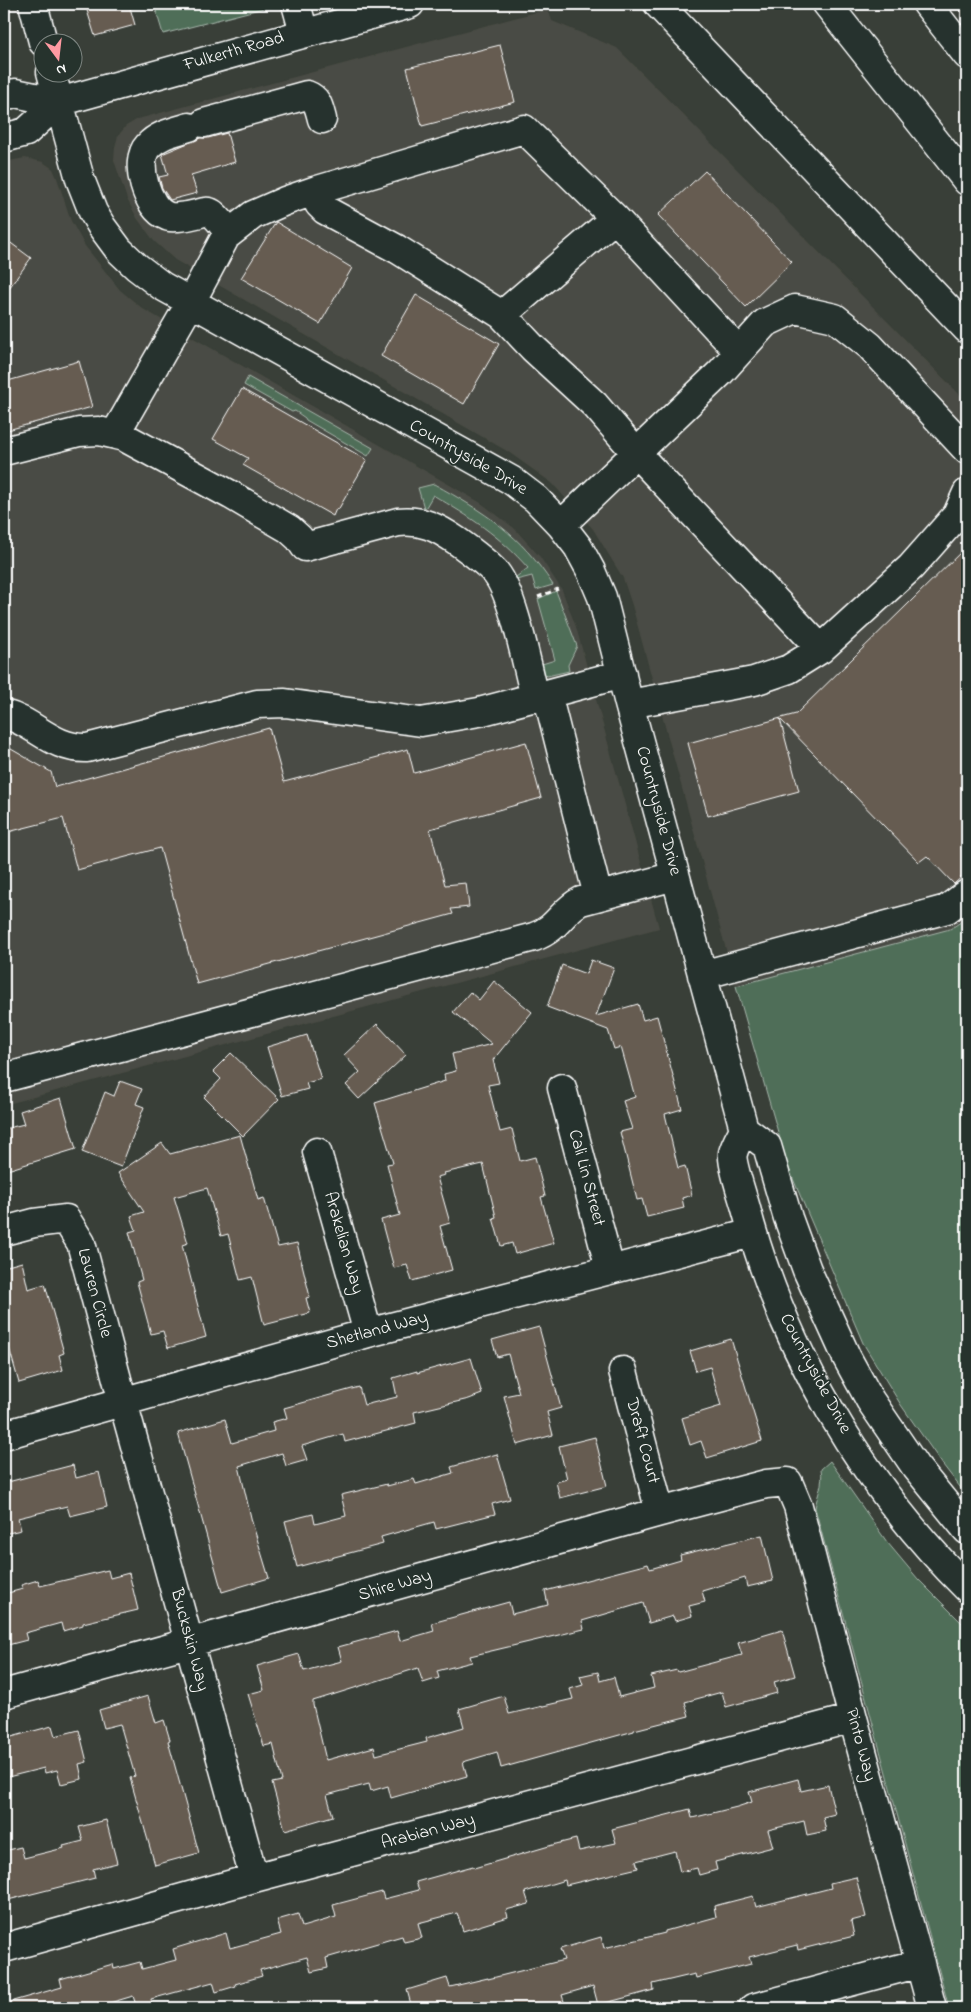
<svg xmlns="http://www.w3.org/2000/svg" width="971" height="2012" viewBox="0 0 971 2012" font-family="'Indie Flower',sans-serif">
<rect width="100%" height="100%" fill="#393f38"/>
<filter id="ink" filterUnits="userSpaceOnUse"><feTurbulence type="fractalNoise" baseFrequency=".02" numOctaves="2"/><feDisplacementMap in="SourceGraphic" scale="10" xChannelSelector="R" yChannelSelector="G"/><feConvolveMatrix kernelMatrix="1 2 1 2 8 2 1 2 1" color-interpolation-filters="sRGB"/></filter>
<g filter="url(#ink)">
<path fill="#4a4c44" d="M548 9 552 21 617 48 967 402V918L950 929 736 986 632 605 623 578 593 529 552 483 507 451 175 260 154 241 137 218 127 199 114 160 115 147 118 136 126 126 138 119Z
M25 158 43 162 53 169 57 178 71 221 85 246 120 290 143 309 481 503 514 528 540 557 562 590 576 627 659 928 4 1105V162Z"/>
<path fill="#4f6e58" stroke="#a7b6ac" d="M154 4H279L163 34Z
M248 377 373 448 368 456 306 420 305 418 295 411 292 412 244 385Z
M434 484C486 513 520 534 553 585L536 590 532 576 516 580V577L528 568C499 535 470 517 433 495L426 507 424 508 418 488Z
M556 591 577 646 568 665 569 671 547 676 543 672 542 664 555 660 538 599Z
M967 918V1496L943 1465 901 1405 863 1343 788 1167 736 986 950 929Z
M830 1461 887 1542 918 1579 967 1628V2008H949L815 1508C817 1495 824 1484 821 1469Z"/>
<path fill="#665c51" stroke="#fff" d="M85 4H129L135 25 95 36Z
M500 45 515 102 422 126 407 68Z
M227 133 235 162 191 175 197 193 170 200 162 188 159 177 168 175 162 154 200 138H208Z
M705 171 792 262 746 307 658 215Z
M276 222 352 268 320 324 241 278Z
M4 238 31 258 4 295Z
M416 295 499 344 464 404 381 356Z
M79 361 92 407 4 431V382Z
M242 389 367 460 338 510 336 509 333 516 243 465 248 458 213 439Z
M967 546V872L954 884 927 856 919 862 780 719 799 791 708 816 688 743 796 714Z
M269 728 284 782 408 749 414 773 526 742 541 798 430 829 445 885 466 883 469 907 451 909 453 914 197 984 160 848 77 870 63 818 4 833V745L51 772 55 787Z
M591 960 614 968 596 1016 638 1004 643 1020 657 1016 682 1109 665 1114 678 1168 685 1166 692 1195 682 1198 684 1208 647 1217 642 1199 637 1200 620 1132 632 1129 623 1101 635 1097 621 1047 614 1049 608 1030 547 1007 562 965 586 974Z
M494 981 532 1012 493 1060 499 1083 488 1085 500 1132 512 1129 520 1161 535 1157 545 1196 541 1197 554 1243 515 1254 512 1243 501 1246 493 1218 496 1217 483 1164 444 1173 445 1175 437 1177 450 1223 440 1226 452 1270 412 1281 407 1265 394 1268 381 1220 400 1215 387 1164 393 1163 375 1103 445 1081 444 1074 456 1071 452 1054 492 1044 453 1012 470 992 479 1000Z
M377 1024 406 1055 359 1099 346 1085 360 1072 344 1055Z
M307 1035 321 1079 306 1083 308 1089 282 1096 267 1047Z
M231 1053 279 1099 243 1136 204 1097 221 1079 213 1071Z
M120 1081 142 1089 136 1104 144 1107 121 1167 82 1152 105 1092 114 1096Z
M61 1098 76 1149 4 1171V1129L24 1124 20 1111Z
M240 1135 258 1200 264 1198 278 1247 297 1243 310 1297 306 1298 310 1313 264 1325 252 1277 240 1280 228 1234 221 1236 207 1188 174 1197 188 1243 182 1245 206 1337 168 1348 163 1331 151 1334 137 1282 142 1280 129 1232 136 1230 131 1216 144 1212 118 1173 162 1143 170 1154Z
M22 1262 28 1289 45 1284 64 1353 59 1355 63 1370 19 1383 4 1330V1267Z
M539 1327 561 1408 547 1412 553 1435 517 1445 504 1396 519 1393 508 1354 497 1357 492 1340Z
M731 1339 762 1441 707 1458 701 1441 690 1445 682 1418 721 1406 710 1367 696 1371 690 1351Z
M471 1358 482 1394 469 1399 414 1412 416 1423 345 1442 343 1434 302 1446 307 1460 286 1466 282 1453 239 1466 252 1522 269 1578 222 1592 178 1433 225 1419 232 1443 274 1431 272 1422 287 1418 284 1408 359 1387 364 1405 397 1397 393 1378 417 1371V1373Z
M595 1437 607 1486 560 1498 556 1482 567 1479 559 1446Z
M497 1454 510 1499 492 1504 495 1514 436 1529 434 1522 381 1537 383 1544 297 1567 285 1521 313 1514 315 1524 346 1516 341 1495 387 1484V1486L414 1479 416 1484 453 1473 451 1467Z
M73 1465 76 1478 99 1472 107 1507 70 1516 67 1506 18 1518 21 1530 4 1534V1483Z
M762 1535 773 1581 747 1587 745 1578 702 1591 705 1602 689 1606 692 1616 675 1621 673 1616 649 1623 643 1603 582 1621 584 1629 470 1656 472 1662 437 1671 439 1678 423 1683 418 1668 313 1701V1705L326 1760 374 1747 376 1755 427 1742 426 1738 464 1727 459 1709 504 1696 509 1714 573 1699 570 1689 583 1685 580 1676 598 1672 600 1681 614 1677 619 1697 654 1688 651 1676 677 1670 678 1672 742 1655 738 1643 782 1630 795 1676 774 1682 777 1693 726 1707 722 1692 685 1702 689 1716 634 1730V1731L501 1768 497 1752 463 1762 467 1776 391 1798 388 1786 371 1791 369 1784 327 1795 333 1816 285 1830 272 1783 282 1781 273 1744 264 1746 248 1694 264 1690 257 1666 299 1654 304 1671 342 1661 338 1647 397 1631 400 1641 434 1631 432 1623 509 1602 512 1614 548 1605 545 1591 648 1564 650 1569 681 1560 680 1555Z
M108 1570 110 1578 129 1573 138 1610 83 1623V1625L63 1631 61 1623 25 1633 27 1640 4 1646V1594L23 1589 21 1585 38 1580 40 1586Z
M148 1696 156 1723 164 1720 170 1740 168 1741 199 1853 155 1865 130 1778 135 1776 120 1724 104 1728 99 1710Z
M52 1726 55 1736 79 1730 87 1762 79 1764 82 1779 61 1784 57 1770 45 1773 44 1768 4 1778V1739Z
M798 1779 801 1791 828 1785 835 1814 823 1817 826 1831 807 1835 804 1821 768 1830 773 1847 715 1862 717 1870 699 1875 697 1868 680 1872 675 1851 636 1861 638 1868 566 1885 565 1880 525 1892 529 1904 506 1910 508 1917 463 1931 457 1913 418 1923 422 1938 404 1942 402 1936 326 1958 328 1968 311 1972 307 1957 260 1970 262 1976 235 1984 236 1986 216 1992 213 1982 151 1999 152 2004 139 2008H137L133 1996 93 2008H6V2003L62 1987 60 1979 113 1964 114 1969 140 1962 142 1969 176 1960 173 1949 226 1933 230 1948 281 1934 277 1920 298 1914 302 1927 336 1917 333 1905 382 1892 384 1899 419 1890 416 1882 473 1866 474 1868 556 1844 576 1839 579 1851 616 1843 612 1829 690 1809 692 1818 737 1807 752 1802 749 1792Z
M106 1820 117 1863 93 1869 95 1878 4 1901V1851L21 1847 24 1858 64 1848 63 1846 83 1841 79 1827Z
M856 1877 866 1917 851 1921 854 1936 798 1950 797 1945 749 1957 751 1964 696 1978 695 1974 653 1984 654 1990 598 2005 593 1986 562 1995 566 2008H412L407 1990 447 1978 450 1987 488 1978V1979L564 1960 560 1949 601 1937 604 1948 665 1933V1931L716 1917 714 1906 753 1896 756 1907 831 1888 830 1883Z"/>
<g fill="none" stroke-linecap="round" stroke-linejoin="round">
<g stroke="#fff" stroke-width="31">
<path id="minor" d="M33 4 43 42
M296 4 304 33
M51 72 80 179 93 212 102 227 119 250 137 267 162 286 511 480 536 499 561 525 578 547 591 571 602 597 629 704 744 1129C740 1137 735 1145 733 1153 731 1161 742 1195 745 1205 782 1348 862 1484 967 1588
M4 96 15 93 59 102
M204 123 307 95C318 99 319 108 322 119
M189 127C174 132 159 134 148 146 133 162 147 209 167 216 170 218 175 217 178 217 211 215 205 200 229 233
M4 138 26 132 59 102 410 4
M314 191 319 204 325 210 397 249 502 315 533 348 595 405 637 454 821 649
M502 315 615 218
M115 434 191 302 226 236 253 215 285 201 314 191 524 129 615 218 738 351
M4 451 79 432 99 431 124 437 231 495 289 529 299 538 305 547 398 522C422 519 438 528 457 541 471 551 485 561 496 573 514 596 527 666 535 697
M561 525 720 373 765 323 795 309 835 318 870 346 967 450
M547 694 598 896
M629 704 754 681 789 669 821 649 911 567 957 515 967 493
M4 714C35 722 52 749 87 748L257 704 285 703 421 722 479 712 622 674
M702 975 947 909 967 894
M4 1078 534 937C559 928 561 911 581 901L675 876
M562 1088 610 1269
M744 1129 767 1146 788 1218 807 1270 847 1358 870 1400 915 1466 967 1530
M317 1152 368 1333
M4 1231 34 1223 66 1219 81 1243 123 1402 254 1878
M623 1371 660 1512
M4 1435 368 1333 752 1233
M4 1694 660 1512 766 1484 788 1482 798 1506 853 1718 932 2008
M4 1948 254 1878 853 1718
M753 2008 920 1963"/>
</g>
<g stroke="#fff" stroke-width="31">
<path id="highway" d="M658 4 967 329
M827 4 967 181
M927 4 967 55"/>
</g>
<path stroke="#fff" stroke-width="3" stroke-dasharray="5 4" stroke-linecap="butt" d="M538 597 558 589
M964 2003 967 2002"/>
<use href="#minor" stroke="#26332d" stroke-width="28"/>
<use href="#highway" stroke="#26332d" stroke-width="28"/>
</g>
</g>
<g text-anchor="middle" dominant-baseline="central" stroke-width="4" stroke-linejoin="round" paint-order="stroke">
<g font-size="18" fill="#fff" stroke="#26332d">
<text transform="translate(234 52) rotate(-16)">Fulkerth Road</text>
<text transform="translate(468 458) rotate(30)">Countryside Drive</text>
<text transform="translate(658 811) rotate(75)">Countryside Drive</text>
<text transform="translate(586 1178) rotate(75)">Cali Lin Street</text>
<text transform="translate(343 1243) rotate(74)">Arakelian Way</text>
<text transform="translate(94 1293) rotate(75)">Lauren Circle</text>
<text transform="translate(377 1331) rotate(-15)">Shetland Way</text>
<text transform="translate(815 1374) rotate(62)">Countryside Drive</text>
<text transform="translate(642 1441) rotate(75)">Draft Court</text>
<text transform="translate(395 1586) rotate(-16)">Shire Way</text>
<text transform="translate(189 1640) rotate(75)">Buckskin Way</text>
<text transform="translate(860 1745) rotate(75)">Pinto Way</text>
<text transform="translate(428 1832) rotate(-15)">Arabian Way</text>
</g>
</g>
<rect width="971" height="2012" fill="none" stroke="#26332d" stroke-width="20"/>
<rect x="10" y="10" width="951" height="1992" fill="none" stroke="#fff" stroke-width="2" filter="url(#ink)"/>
<g transform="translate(58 58) rotate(165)"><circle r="24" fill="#26332d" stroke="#7d8581"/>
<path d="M0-4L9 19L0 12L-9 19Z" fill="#ff9aa2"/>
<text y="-8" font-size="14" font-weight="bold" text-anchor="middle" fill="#ffffff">N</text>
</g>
</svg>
